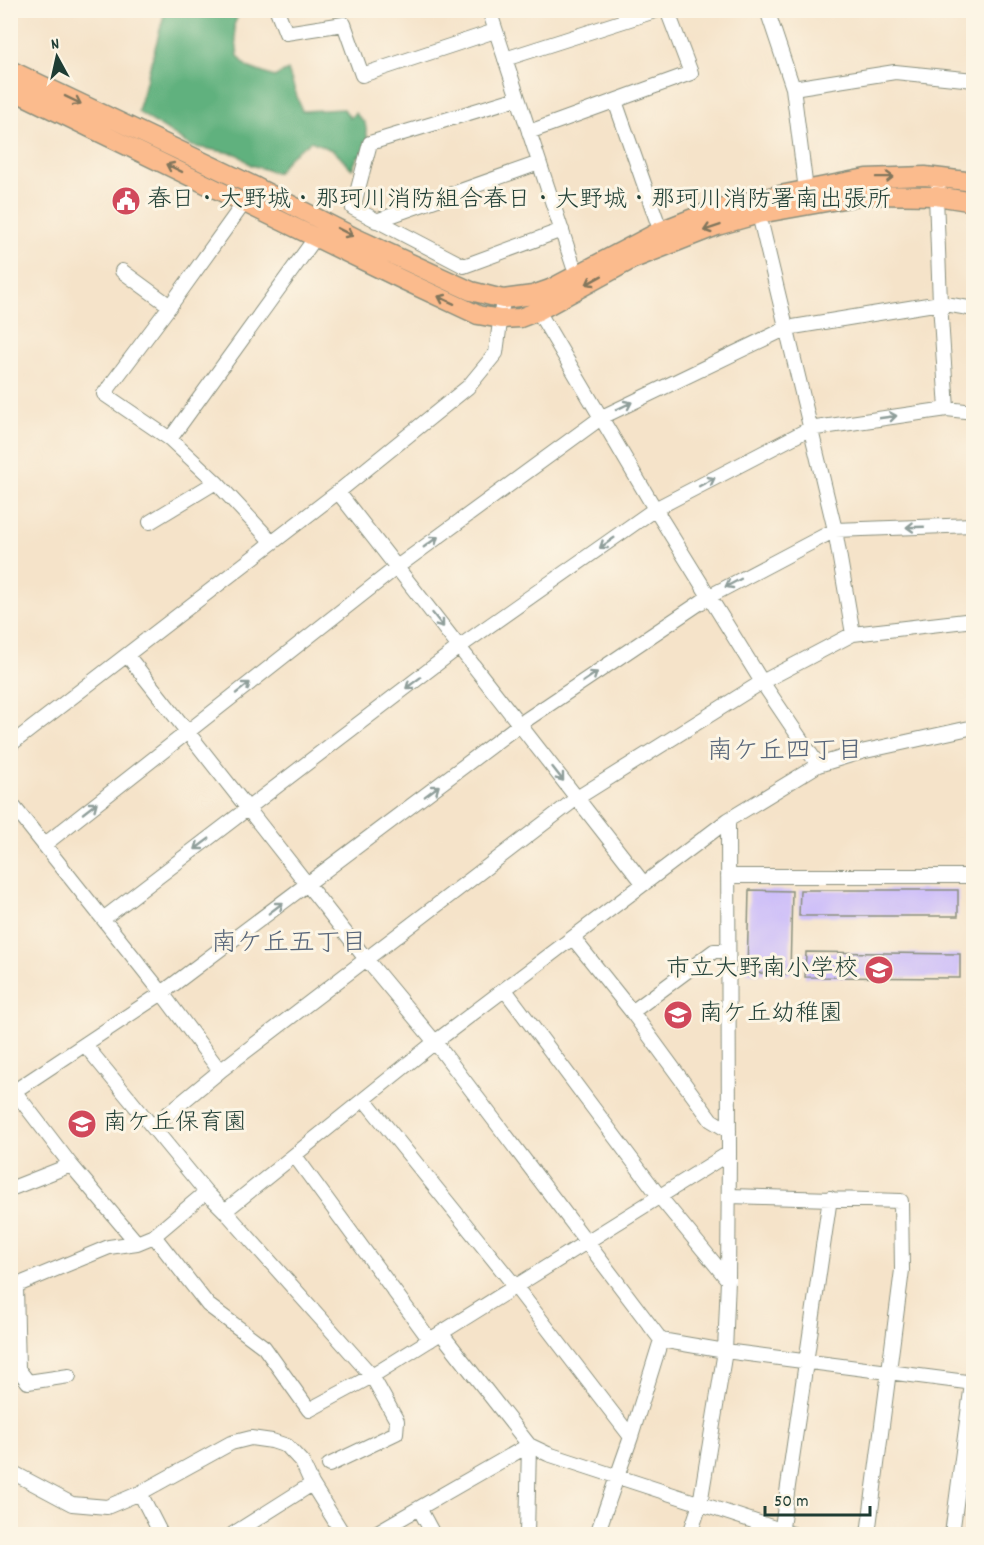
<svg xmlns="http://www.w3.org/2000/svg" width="984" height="1545" viewBox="0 0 984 1545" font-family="Dekko,'Klee One',sans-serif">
<rect width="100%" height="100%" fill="#fcf5e5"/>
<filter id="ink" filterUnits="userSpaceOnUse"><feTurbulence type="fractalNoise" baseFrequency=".0167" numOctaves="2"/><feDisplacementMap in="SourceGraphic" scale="12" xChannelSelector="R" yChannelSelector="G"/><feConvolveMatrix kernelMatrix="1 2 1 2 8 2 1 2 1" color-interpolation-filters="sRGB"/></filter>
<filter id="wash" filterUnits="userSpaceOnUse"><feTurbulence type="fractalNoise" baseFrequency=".008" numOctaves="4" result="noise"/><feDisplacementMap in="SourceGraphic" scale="24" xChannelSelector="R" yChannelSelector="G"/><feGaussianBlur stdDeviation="1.35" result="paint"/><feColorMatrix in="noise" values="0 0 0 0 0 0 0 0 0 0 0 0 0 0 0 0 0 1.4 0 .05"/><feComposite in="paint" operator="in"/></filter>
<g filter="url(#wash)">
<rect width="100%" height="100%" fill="#f5e3c9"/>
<path fill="#60b17e" stroke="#407759" stroke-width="1.5" d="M165 11H240L234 25 238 56 247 67 274 77 288 70 302 111 344 109 350 118 355 113 365 123 371 157 358 156 352 169 334 151 311 141 290 156 277 173 251 165 237 154 191 146 138 112Z"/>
<g id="blocks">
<path fill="#c3b2fd" d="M749 890 792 891 790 974 747 973Z
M800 890H958V916H799Z
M806 952 960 954V978L805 977Z"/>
</g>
</g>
<g filter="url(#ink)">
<use href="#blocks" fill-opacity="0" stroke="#8a907e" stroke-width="1.5"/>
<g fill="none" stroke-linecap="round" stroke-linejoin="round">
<g stroke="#8a907e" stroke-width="16">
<path id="minor" d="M277 10 286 33 344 24 362 75 495 31
M489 10 576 274
M767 10 793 88 806 190 809 198
M505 59 658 10
M793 88 895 72 974 80
M518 98 370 143 353 208 464 266 562 230
M615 101 663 238
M529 132 691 73 667 10
M941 178 936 196 940 303 947 409
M757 206 835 530 853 634
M376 221 539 163
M122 271 170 306
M536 304 538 311 655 509 762 682 818 765
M170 439 316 237
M216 482 170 439 104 394 170 306 249 196
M338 492 644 884
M150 522 216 482 272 542
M127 655 366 959 435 1042 661 1340 725 1351 974 1383
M10 745 338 492 468 387 496 353 503 299
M10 802 162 993 220 1071 577 798 762 682 853 634 974 620
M44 845 397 567 602 417 787 328 940 303 974 309
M728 876H974
M103 919 459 647 655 509 809 429 947 409 974 412
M573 938 632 1012 711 1120 729 1131
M505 990 659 1196 728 1280
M632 1012 714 951H728
M85 1045 206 1192 225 1211 372 1376 397 1421 396 1433 329 1465
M15 1092 71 1165 137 1243
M10 1094 162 993 520 724 710 596 835 530 974 525
M364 1099 515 1286 631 1437
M153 1126 220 1071
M295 1156 430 1340
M10 1189 71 1165
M730 1196 901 1201 902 1270 868 1534
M225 1211 435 1042 728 820 818 765 861 752 974 727
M154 1236 206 1192
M16 1287 18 1369 28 1382 69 1376
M10 1288 109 1247 137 1243 154 1236 208 1305 264 1347 309 1410 372 1376 729 1153 728 820
M441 1333 529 1445 548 1454 793 1534
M10 1471 72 1504 107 1507 140 1493 231 1443 251 1438 272 1441 287 1446 302 1462 312 1484 343 1534
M140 1493 161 1534
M419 1508 433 1534
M233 1534 312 1484
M374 1534 529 1445
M527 1534 529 1445
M597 1534 631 1437 661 1340
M690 1534 700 1504 725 1351 728 1280 729 1153
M781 1534 830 1198
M952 1534 973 1376"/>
</g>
<g stroke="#8a907e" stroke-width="21">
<path id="major" d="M10 70 256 187 356 238 471 291 503 299 533 295 550 289 660 231 708 212 755 200 866 178 925 176 974 182
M10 89 401 279 478 315 501 319 520 318 538 311 631 260 717 226 759 214 866 195 936 196 974 202"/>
</g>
<use href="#minor" stroke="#fff" stroke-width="14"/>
<use href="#major" stroke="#fbbb8d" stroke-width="18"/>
</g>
<defs><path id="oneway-shaft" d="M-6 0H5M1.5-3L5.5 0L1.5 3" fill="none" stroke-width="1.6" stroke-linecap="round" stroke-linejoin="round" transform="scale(1.5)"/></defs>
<g stroke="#82765c">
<use href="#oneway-shaft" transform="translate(73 100) rotate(26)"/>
<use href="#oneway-shaft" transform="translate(174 168) rotate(-154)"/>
<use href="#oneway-shaft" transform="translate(885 177) rotate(-1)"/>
<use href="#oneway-shaft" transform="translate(712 228) rotate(161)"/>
<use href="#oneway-shaft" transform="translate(345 232) rotate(27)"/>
<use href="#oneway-shaft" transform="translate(594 280) rotate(151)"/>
<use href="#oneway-shaft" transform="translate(446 300) rotate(-155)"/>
</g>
<g stroke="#8f9e9a">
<use href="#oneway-shaft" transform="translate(624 406) rotate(-26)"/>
<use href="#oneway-shaft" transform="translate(888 417) rotate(-8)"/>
<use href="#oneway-shaft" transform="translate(707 482) rotate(-28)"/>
<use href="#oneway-shaft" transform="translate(915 527) rotate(178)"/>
<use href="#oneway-shaft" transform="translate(431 542) rotate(-36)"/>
<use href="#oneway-shaft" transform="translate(607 543) rotate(145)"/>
<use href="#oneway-shaft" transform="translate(733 583) rotate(152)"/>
<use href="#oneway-shaft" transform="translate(438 620) rotate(52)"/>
<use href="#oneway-shaft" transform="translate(590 677) rotate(-34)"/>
<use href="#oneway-shaft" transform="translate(413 683) rotate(143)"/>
<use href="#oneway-shaft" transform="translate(243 688) rotate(-38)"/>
<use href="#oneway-shaft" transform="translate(558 774) rotate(52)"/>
<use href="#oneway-shaft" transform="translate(432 791) rotate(-37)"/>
<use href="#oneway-shaft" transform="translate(90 808) rotate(-38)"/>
<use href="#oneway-shaft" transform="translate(202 844) rotate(143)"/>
<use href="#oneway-shaft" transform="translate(276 908) rotate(-37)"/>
</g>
</g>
<defs>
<g id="civic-disc" transform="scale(1.5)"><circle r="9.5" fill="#d1495b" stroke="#fcf5e5"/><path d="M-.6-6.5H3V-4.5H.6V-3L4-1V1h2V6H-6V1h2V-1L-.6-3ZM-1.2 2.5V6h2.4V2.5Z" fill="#fff"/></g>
<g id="school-disc" transform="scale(1.5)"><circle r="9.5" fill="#d1495b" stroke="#fcf5e5"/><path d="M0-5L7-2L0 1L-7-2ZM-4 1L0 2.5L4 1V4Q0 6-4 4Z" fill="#fff"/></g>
</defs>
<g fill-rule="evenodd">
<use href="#civic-disc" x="126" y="201"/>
<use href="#school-disc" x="879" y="970"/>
<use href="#school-disc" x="678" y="1015"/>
<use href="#school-disc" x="82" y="1124"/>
</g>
<g text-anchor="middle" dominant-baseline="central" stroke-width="6" stroke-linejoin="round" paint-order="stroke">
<g font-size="24" fill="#1f3d34" stroke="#fcf5e5" text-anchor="start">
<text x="147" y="201">春日・大野城・那珂川消防組合春日・大野城・那珂川消防署南出張所</text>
<text x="858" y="970" text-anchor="end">市立大野南小学校</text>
<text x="699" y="1015">南ケ丘幼稚園</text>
<text x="103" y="1124">南ケ丘保育園</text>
</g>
<g font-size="26" fill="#58667a" stroke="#fcf5e5">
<text x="785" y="752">南ケ丘四丁目</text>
<text x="289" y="944">南ケ丘五丁目</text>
</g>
</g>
<rect width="984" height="1545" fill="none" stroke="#fcf5e5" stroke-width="36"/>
<g transform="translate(57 57) rotate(352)" stroke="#fcf5e5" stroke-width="4.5" paint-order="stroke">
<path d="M0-4.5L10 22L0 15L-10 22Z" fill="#1f3d34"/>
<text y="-9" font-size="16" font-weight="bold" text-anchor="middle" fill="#1f3d34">N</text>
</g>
<path d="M765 1506v9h105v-9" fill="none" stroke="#1f3d34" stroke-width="3"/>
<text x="774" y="1506" font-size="18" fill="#1f3d34" stroke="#fcf5e5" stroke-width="4.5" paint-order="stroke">50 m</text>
</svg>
